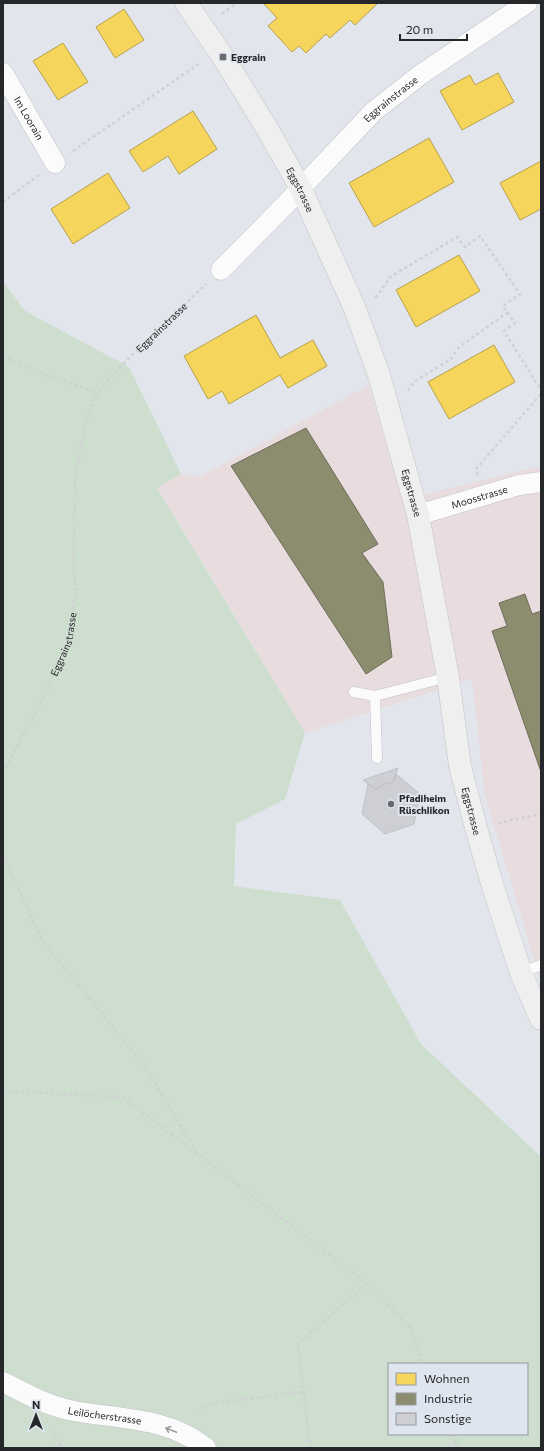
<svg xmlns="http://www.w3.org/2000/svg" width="544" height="1451" viewBox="0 0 544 1451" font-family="Commissioner,sans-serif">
<rect width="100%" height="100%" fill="#e2e6ec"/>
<path fill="#e9dcde" d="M369 385 402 500 541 466V982L485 796 472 679 305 733 157 487 181 474 199 477Z"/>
<path fill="#cdddce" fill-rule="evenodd" d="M3 281 25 311 129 367 181 474 157 488 305 733 285 799 236 824 234 886 340 900 421 1044 541 1157V1448H3ZM389 1364H527V1434H389Z"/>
<path fill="#f6d55c" stroke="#b7a14d" d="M266 3H377V4L355 25 350 20 330 38 326 34 306 53 299 46 292 52 268 26 277 18 264 4Z
M124 9 144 40 115 58 96 27Z
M63 43 88 82 58 100 33 61Z
M498 73 514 102 462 130 440 91 470 75 475 85Z
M193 111 217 149 179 174 168 156 143 172 129 151Z
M429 138 454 182 374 227 349 183Z
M541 161V209L520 220 500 183Z
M108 173 130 208 73 244 51 209Z
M459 255 480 291 416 327 396 290Z
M256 315 280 358 313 340 327 366 288 388 280 375 229 404 222 391 208 399 184 356Z
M494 345 515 382 449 419 428 382Z"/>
<path fill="#8c8c6e" stroke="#6d6e5a" d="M306 428 378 544 362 553 383 582 392 657 366 674 231 466Z
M525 594 532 614 541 611V772L492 631 507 626 499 603Z"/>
<path fill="#cecfd4" stroke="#c1c2c7" d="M398 768 393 782 387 784 384 783 382 786 375 789 363 780Z
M396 774 420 794 414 824 385 834 362 814 368 784 375 789 382 786 384 783 387 784 393 782Z"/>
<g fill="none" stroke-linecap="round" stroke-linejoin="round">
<g stroke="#c0c2c6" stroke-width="11">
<path id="lane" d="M354 692 375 696 448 677
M375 696 377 758
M521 973 541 965"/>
</g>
<g stroke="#c0c2c6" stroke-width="21">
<g id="street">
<path id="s2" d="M3 73 55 163"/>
<path id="s3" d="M221 270 286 204 373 112 420 75 527 3"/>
<path id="s4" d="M418 515 519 485 541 482"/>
<path id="s5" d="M3 1382C26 1394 48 1406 74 1411 118 1419 169 1417 206 1448"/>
</g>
</g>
<g stroke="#c0c2c6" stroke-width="23">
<g id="secondary">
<path id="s6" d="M186 3 223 57 268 130 301 189 355 309 379 375 418 515 448 677 460 766 476 828 493 887 521 973 541 1019"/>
</g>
</g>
<g stroke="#cfd1d2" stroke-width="2.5" stroke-dasharray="3 3" stroke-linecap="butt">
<path d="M222 14 236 3"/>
<path d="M73 151 200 63"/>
<path d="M3 202 39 175"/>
<path d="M375 297 378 295 390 277 457 237 465 247 480 236 520 294 503 306 515 323 504 331 541 390"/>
<path d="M3 355 15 363 97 393"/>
<path d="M408 391 414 382 451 359 458 348 508 312"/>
<path d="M478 475 476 469 541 394"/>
<path id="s1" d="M3 773 42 700 68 642 75 597 74 558 75 477 85 425 97 393 116 371 206 284"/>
<path d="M498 823 541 814"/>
<path d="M3 855 42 940 143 1064 196 1151"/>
<path d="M3 1091 122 1097 367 1283 409 1326 424 1364"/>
<path d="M194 1414 213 1403 303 1392"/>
<path d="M50 1428 62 1448"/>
<path d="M453 1434 459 1448"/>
<path d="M310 1448 298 1344 367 1283"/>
<path d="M449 1448 456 1443"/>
</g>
<use href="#lane" stroke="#fbfbfc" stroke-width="10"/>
<use href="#street" stroke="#fbfbfc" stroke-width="20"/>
<use href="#secondary" stroke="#f0efef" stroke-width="22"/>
</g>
<defs><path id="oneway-shaft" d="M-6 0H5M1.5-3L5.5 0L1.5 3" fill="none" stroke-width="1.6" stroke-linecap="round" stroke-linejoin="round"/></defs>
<use stroke="#9b9c9e" href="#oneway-shaft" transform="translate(171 1430) rotate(-158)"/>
<g fill="#676a6e" stroke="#dfe5ef" stroke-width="1.5">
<rect x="219" y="53" width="8" height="8" rx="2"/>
<circle cx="391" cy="804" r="4"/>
</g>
<g text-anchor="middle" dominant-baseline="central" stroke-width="4" stroke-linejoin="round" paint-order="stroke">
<g font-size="10" font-weight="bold" fill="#25272a" stroke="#dfe5ef" text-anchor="start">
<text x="231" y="57">Eggrain</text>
<text x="399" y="798">Pfadiheim<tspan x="399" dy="12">Rüschlikon</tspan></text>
</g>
<g font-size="10" fill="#25272a" stroke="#dfe5ef">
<text stroke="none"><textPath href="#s3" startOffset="241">Eggrainstrasse</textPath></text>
<text stroke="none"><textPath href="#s2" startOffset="52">Im Loorain</textPath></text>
<text stroke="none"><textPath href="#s6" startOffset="219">Eggstrasse</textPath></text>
<text stroke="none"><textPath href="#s1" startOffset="491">Eggrainstrasse</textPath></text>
<text stroke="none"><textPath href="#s6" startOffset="543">Eggstrasse</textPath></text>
<text stroke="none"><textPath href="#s4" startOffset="64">Moosstrasse</textPath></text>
<text stroke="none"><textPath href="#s1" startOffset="143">Eggrainstrasse</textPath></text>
<text stroke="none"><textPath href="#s6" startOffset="867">Eggstrasse</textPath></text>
<text stroke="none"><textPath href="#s5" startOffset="108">Leilöcherstrasse</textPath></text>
</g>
</g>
<rect width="544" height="1451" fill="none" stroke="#25272a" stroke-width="8"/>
<rect x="388" y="1363" width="140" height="72" fill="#dfe5ef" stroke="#9599a0"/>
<rect x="396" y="1373" width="20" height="12" fill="#f6d55c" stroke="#9599a0"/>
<text x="424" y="1383" font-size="12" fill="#25272a">Wohnen</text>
<rect x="396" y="1393" width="20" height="12" fill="#8c8c6e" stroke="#9599a0"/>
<text x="424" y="1403" font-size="12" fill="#25272a">Industrie</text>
<rect x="396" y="1413" width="20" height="12" fill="#cecfd4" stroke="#9599a0"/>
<text x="424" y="1423" font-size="12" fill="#25272a">Sonstige</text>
<g transform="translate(36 1415)" stroke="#dfe5ef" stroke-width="3" paint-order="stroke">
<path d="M0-3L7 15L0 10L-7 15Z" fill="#25272a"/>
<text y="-6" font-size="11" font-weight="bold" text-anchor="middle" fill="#25272a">N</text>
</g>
<path d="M400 34v6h67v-6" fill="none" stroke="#25272a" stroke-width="2"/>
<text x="406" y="34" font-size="12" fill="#25272a" stroke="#dfe5ef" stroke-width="3" paint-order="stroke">20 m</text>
</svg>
